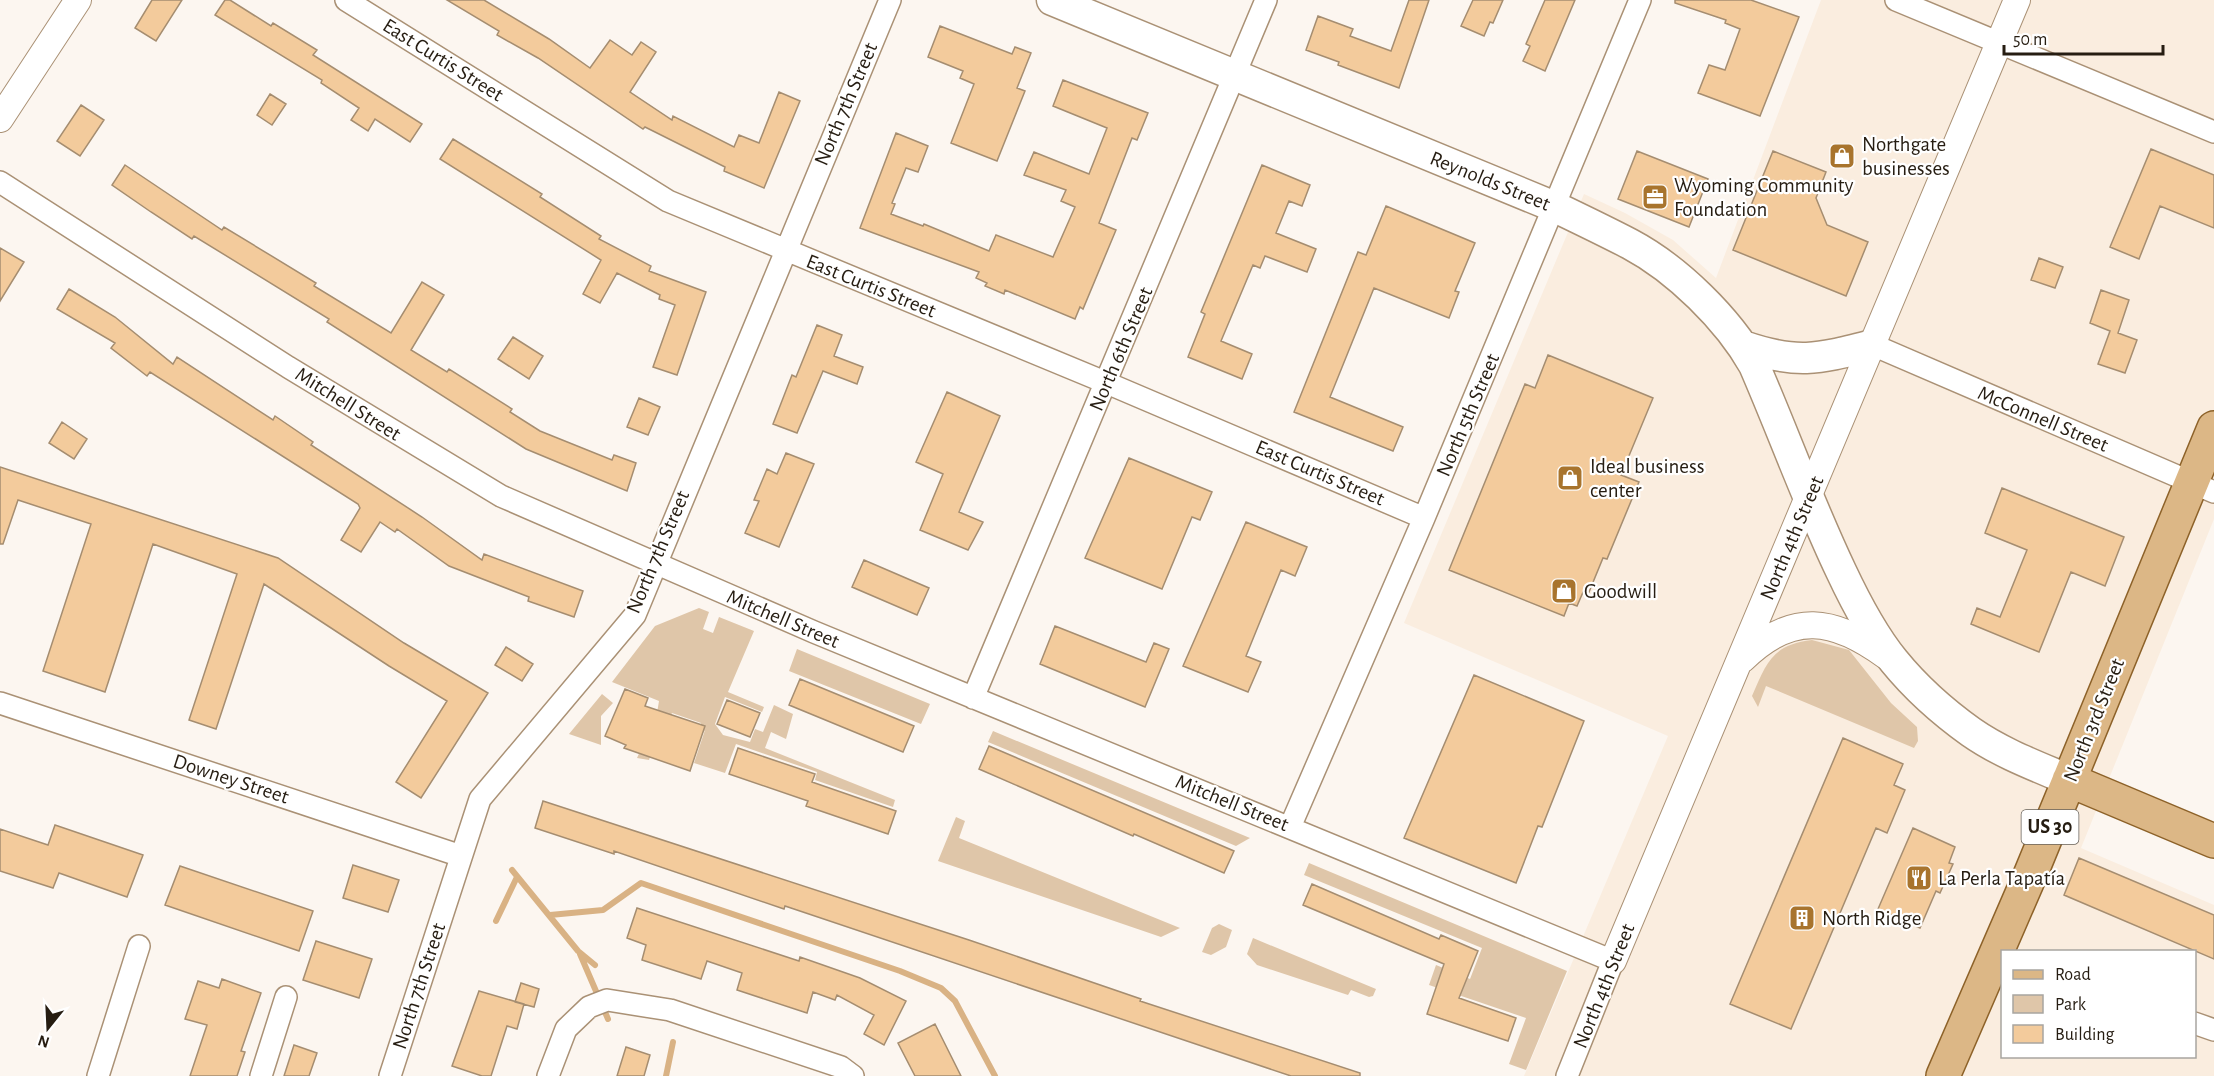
<svg xmlns="http://www.w3.org/2000/svg" width="2214" height="1076" viewBox="0 0 2214 1076" font-family="'Alegreya Sans',sans-serif">
<rect width="100%" height="100%" fill="#fcf6f0"/>
<path fill="#faeddf" fill-rule="evenodd" d="M1821 0H2214V519L2081 848 2214 905V1076H1524L1668 736 1404 623 1584 194 1625 213 1673 240 1716 278ZM2002 952H2194V1056H2002Z"/>
<path fill="#dfc6a9" d="M699 608 709 612 703 629 713 633 719 617 754 631 728 692 764 707 762 712 725 697 715 724 723 735 750 742 755 729 763 732 774 705 793 714 786 739 771 732 765 748 895 800 893 807 815 780 817 772 736 744 725 773 694 763 705 730 694 746 701 723 672 713 664 737 657 735 649 760 637 758 657 713 659 701 612 682 655 626Z
M1812 640 1849 650 1891 703 1917 727 1918 741 1914 748 1766 686 1758 707 1752 696C1767 662 1772 645 1812 640Z
M797 649 930 704 921 724 789 671Z
M602 694 613 703 601 716V745L569 734Z
M993 731 1250 838 1236 846 988 742Z
M956 817 965 821 959 838 1180 928 1161 937 938 861Z
M1309 863 1567 971 1526 1070 1509 1064 1526 1018 1429 985 1436 965 1470 979 1482 948 1304 875Z
M1219 924 1232 930 1226 947 1211 955 1202 952 1212 928Z
M1253 938 1376 989 1373 996 1369 997 1351 990 1348 995 1257 965 1247 954Z"/>
<g fill="none" stroke-linecap="round" stroke-linejoin="round">
<path stroke="#d9b284" stroke-width="6" d="M512 870 578 951 595 965
M550 915 603 910 641 883 900 971 941 988 955 1001 995 1076
M496 921 517 877
M580 954 608 1019
M666 1076 673 1042"/>
</g>
<path fill="#f3cb9c" stroke="#a58d70" stroke-width="1.5" d="M152 0H182L156 41 135 28Z
M225 0H230L271 26 273 23 317 50 313 55 422 124 410 142 375 119 368 131 351 120 359 108 321 83 322 80 215 15Z
M447 0H484L549 39 590 68 610 40 632 55 641 42 656 52 630 92 672 120 673 116 734 147 739 135 759 143 779 92 800 101 764 188 724 171 725 167 645 127 643 129 538 58 497 35 499 31Z
M1409 0H1429L1399 88 1338 65 1339 62 1306 50 1318 16 1353 29 1350 36 1391 51Z
M1473 0H1503L1493 23 1490 22 1484 36 1461 26Z
M1545 0H1575L1545 71 1523 61 1530 46 1526 44Z
M1675 0H1751L1799 17 1760 116 1698 93 1709 65 1725 70 1740 29 1725 23 1726 20 1675 3Z
M940 26 1012 54 1015 47 1031 53 1017 88 1025 91 997 161 951 143 974 84 960 78 963 71 928 57Z
M1063 80 1148 113 1137 140 1132 138 1099 223 1116 230 1083 309 1080 307 1075 319 1005 290 1004 294 985 286 987 283 976 278 979 272 860 228 896 133 928 146 918 172 906 168 892 203 895 204 891 214 923 226 924 224 989 251 996 235 1053 257 1075 207 1061 201 1066 190 1024 175 1034 152 1089 174 1107 128 1053 106Z
M270 94 286 104 272 125 257 115Z
M81 105 104 120 80 156 57 141Z
M453 139 542 194 540 197 601 236 599 239 651 266 649 271 706 292 677 375 653 367 675 305 659 299 660 295 617 273 600 303 583 294 601 260 440 159Z
M2151 149 2214 175V228L2160 206 2139 259 2110 247Z
M1637 151 1708 179 1689 227 1618 199Z
M1773 151 1826 172 1816 198 1827 225 1868 242 1846 296 1733 250Z
M125 165 222 230 224 227 316 283 314 286 391 333 422 282 444 295 411 350 447 372 449 369 512 409 510 412 540 431 612 460 614 455 636 463 627 491 526 449 327 322 329 319 194 236 192 239 151 212 112 185Z
M1262 165 1310 185 1302 206 1289 201 1276 233 1316 249 1307 272 1265 256 1260 268 1253 265 1221 341 1252 354 1242 379 1188 357 1205 314 1201 312Z
M1386 206 1475 243 1455 291 1459 292 1449 318 1374 288 1330 397 1403 427 1393 451 1294 412 1358 252 1366 255Z
M0 248 24 262 0 301Z
M2039 258 2063 267 2055 288 2031 280Z
M69 289 115 317 173 364 177 357 273 420 275 416 313 442 311 445 422 517 482 560 484 554 583 591 574 617 528 601 529 597 449 566 397 529 395 532 380 522 361 552 341 540 360 508 358 504 150 372 147 376 111 348 115 343 57 309Z
M2101 290 2129 300 2118 333 2137 340 2125 373 2098 364 2110 331 2090 323Z
M817 325 842 335 834 356 863 367 857 384 823 371 797 433 773 424 792 375 796 377Z
M513 337 543 356 529 379 498 359Z
M1548 355 1653 398 1621 475 1639 482 1607 559 1603 558 1589 592 1584 590 1577 606 1569 603 1564 616 1449 570 1525 384 1535 388Z
M947 392 1000 416 959 512 983 522 968 550 920 530 943 474 916 462Z
M639 398 660 407 648 435 627 427Z
M62 422 87 439 74 459 49 443Z
M786 453 814 464 779 547 745 533 759 501 754 500 767 469 777 474Z
M1129 458 1212 492 1200 520 1192 517 1162 589 1085 558Z
M0 467 278 558 404 643 488 693 421 798 396 782 447 701 389 666 264 584 216 729 189 720 237 574 153 544 105 692 43 671 91 524 18 500 3 544H0Z
M2002 488 2124 537 2105 586 2071 572 2039 652 1971 624 1977 608 2000 617 2027 550 1985 533Z
M1246 522 1307 547 1295 576 1281 570 1246 656 1261 662 1248 692 1183 666Z
M864 560 929 588 917 615 852 587Z
M1055 626 1146 662 1154 643 1169 649 1145 707 1040 664Z
M506 647 533 664 522 681 495 665Z
M1474 675 1584 721 1542 827 1538 826 1516 883 1404 838Z
M800 679 914 726 903 752 789 705Z
M625 689 648 698 645 706 705 726 690 771 624 748 626 745 605 736Z
M727 700 760 713 750 737 717 724Z
M1843 738 1903 764 1894 785 1905 790 1887 833 1876 828 1791 1029 1730 1004Z
M989 746 1234 851 1224 873 1134 834 1133 836 979 769Z
M738 748 815 774 812 782 896 811 888 834 806 806 808 801 729 774Z
M543 801 969 940 1141 999 1140 1001 1360 1073V1076H1291L785 906 784 909 614 851V854L535 828Z
M55 825 143 855 127 897 59 873 53 888 0 871V829L48 845Z
M1913 828 1955 847 1949 863 1953 864 1940 893 1936 891 1920 928 1878 909Z
M2079 858 2214 915V959L2064 895Z
M353 865 399 880 388 912 343 898Z
M180 866 313 911 299 951 165 905Z
M1312 884 1439 939 1441 935 1478 951 1459 998 1516 1018 1508 1041 1427 1014 1444 964 1303 905Z
M637 908 799 961 800 957 860 978 906 1001 884 1045 864 1034 874 1015 837 995 835 1000 813 992 807 1013 737 990 742 973 707 961 701 979 642 960 646 945 627 938Z
M316 941 372 959 359 998 303 980Z
M222 979 261 993 241 1051 245 1052 237 1076H190L207 1025 185 1019 198 981 219 988Z
M521 983 539 989 534 1007 515 1002Z
M479 991 524 1004 517 1029 507 1026 491 1076H482L452 1066Z
M935 1024 961 1076H915L898 1043Z
M294 1045 317 1053 309 1076H284Z
M626 1047 650 1055 644 1076H617Z"/>
<g fill="none" stroke-linecap="round" stroke-linejoin="round">
<g stroke="#aa9175" stroke-width="24">
<path id="minor" d="M346 0 668 201 1107 383 1424 518
M1896 0 2214 132
M0 182 288 367 501 496 814 632 1613 961 1567 1076
M1873 345 2214 492
M973 698 1266 0
M0 703 461 856
M1290 827 1424 518 1640 0
M2194 1023 2214 1030
M98 1076 139 946
M261 1076 286 997
M390 1076 480 799 635 615 890 0
M548 1076 566 1029 589 1007 607 1000 670 1010 841 1067 853 1076"/>
</g>
<g stroke="#aa9175" stroke-width="28">
<path id="tertiary" d="M0 119 78 0
M1743 659C1792 611 1834 618 1886 656
M1613 961 2017 0"/>
</g>
<g stroke="#aa9175" stroke-width="33">
<path id="secondary" d="M1052 0 1555 207C1580 219 1605 231 1630 244 1677 269 1728 319 1754 365 1784 434 1809 504 1841 571 1856 603 1872 634 1894 661 1916 688 1943 712 1971 732 2001 753 2036 766 2069 780
M1743 346C1798 365 1818 359 1873 345"/>
</g>
<g stroke="#8d6229" stroke-width="36">
<path id="primary" d="M2069 780 2214 841
M1943 1076 2031 873 2214 428"/>
</g>
<use href="#minor" stroke="#fff" stroke-width="21"/>
<use href="#tertiary" stroke="#fff" stroke-width="26"/>
<use href="#secondary" stroke="#fff" stroke-width="30"/>
<use href="#primary" stroke="#dcb786" stroke-width="33"/>
</g>
<defs>
<g id="shop-square" transform="scale(1.35)"><rect x="-9" y="-9" width="18" height="18" rx="4" fill="#a8742d" stroke="#fff"/><path d="M-5-2.5h2.3a2.7 3.5 0 0 1 5.4 0H5L5.5 6h-11ZM-1.5-2.5h3a1.5 2.3 0 0 0-3 0Z" fill="#fff"/></g>
<g id="office-square" transform="scale(1.35)"><rect x="-9" y="-9" width="18" height="18" rx="4" fill="#a8742d" stroke="#fff"/><path d="M-6-3h4V-5.5h4V-3h4V5H-6ZM-1-4.5V-3h2v-1.5ZM-6 0V1H6V0Z" fill="#fff"/></g>
<g id="restaurant-square" transform="scale(1.35)"><rect x="-9" y="-9" width="18" height="18" rx="4" fill="#a8742d" stroke="#fff"/><path d="M-5-6h1v4h1v-4h1v4h1v-4h1v5L-1.5 .5V6h-2V.5L-5-1ZM5-6V6H3V1.5H1.5Q1.5-4 5-6Z" fill="#fff"/></g>
<g id="building-square" transform="scale(1.35)"><rect x="-9" y="-9" width="18" height="18" rx="4" fill="#a8742d" stroke="#fff"/><path d="M-4-6H4V6H1V3H-1V6H-4ZM-2.5-4.3h1.7v1.8h-1.7ZM.8-4.3h1.7v1.8H.8ZM-2.5-1h1.7V.8h-1.7ZM.8-1h1.7V.8H.8Z" fill="#fff"/></g>
</defs>
<g fill-rule="evenodd">
<use href="#shop-square" x="1842" y="156"/>
<use href="#office-square" x="1655" y="197"/>
<use href="#shop-square" x="1570" y="478"/>
<use href="#shop-square" x="1564" y="591"/>
<use href="#restaurant-square" x="1919" y="878"/>
<use href="#building-square" x="1802" y="918"/>
</g>
<g text-anchor="middle" dominant-baseline="central" stroke-width="4.5" stroke-linejoin="round" paint-order="stroke">
<rect fill="#fff" stroke="#676159" stroke-width="1.5" x="2021.5" y="810" width="57" height="34" rx="4.5"/>
<g font-size="20" font-weight="bold" fill="#261d12">
<text x="2050" y="827">US 30</text>
</g>
<g font-size="21" fill="#261d12" stroke="#fff">
<text transform="translate(443 60) rotate(32)">East Curtis Street</text>
<text transform="translate(846 104) rotate(-67)">North 7th Street</text>
<text transform="translate(1490 181) rotate(22)">Reynolds Street</text>
<text transform="translate(871 286) rotate(22)">East Curtis Street</text>
<text transform="translate(1121 349) rotate(-67)">North 6th Street</text>
<text transform="translate(348 404) rotate(32)">Mitchell Street</text>
<text transform="translate(1468 415) rotate(-67)">North 5th Street</text>
<text transform="translate(2043 419) rotate(23)">McConnell Street</text>
<text transform="translate(1320 473) rotate(23)">East Curtis Street</text>
<text transform="translate(1792 538) rotate(-67)">North 4th Street</text>
<text transform="translate(658 552) rotate(-67)">North 7th Street</text>
<text transform="translate(783 619) rotate(23)">Mitchell Street</text>
<text transform="translate(2094 720) rotate(-68)">North 3rd Street</text>
<text transform="translate(231 779) rotate(18)">Downey Street</text>
<text transform="translate(1232 803) rotate(22)">Mitchell Street</text>
<text transform="translate(419 986) rotate(-72)">North 7th Street</text>
<text transform="translate(1604 986) rotate(-68)">North 4th Street</text>
</g>
<g font-size="21" fill="#261d12" stroke="#fff" text-anchor="start">
<text x="1862" y="144">Northgate<tspan x="1862" dy="24">businesses</tspan></text>
<text x="1674" y="185">Wyoming Community<tspan x="1674" dy="24">Foundation</tspan></text>
<text x="1590" y="466">Ideal business<tspan x="1590" dy="24">center</tspan></text>
<text x="1584" y="591">Goodwill</text>
<text x="1938" y="878">La Perla Tapatía</text>
<text x="1822" y="918">North Ridge</text>
</g>
</g>
<rect x="2001" y="950" width="195" height="108" fill="#ffffff" stroke="#a8a5a0" stroke-width="1.5"/>
<rect x="2013" y="970" width="30" height="9" fill="#dcb786" stroke="#a8a5a0" stroke-width="1.5"/>
<text x="2055" y="980" font-size="18" fill="#261d12">Road</text>
<rect x="2013" y="995" width="30" height="18" fill="#dfc6a9" stroke="#a8a5a0" stroke-width="1.5"/>
<text x="2055" y="1010" font-size="18" fill="#261d12">Park</text>
<rect x="2013" y="1025" width="30" height="18" fill="#f3cb9c" stroke="#a8a5a0" stroke-width="1.5"/>
<text x="2055" y="1040" font-size="18" fill="#261d12">Building</text>
<g transform="translate(48 1028) rotate(198)" stroke="#ffffff" stroke-width="4.5" paint-order="stroke">
<path d="M0-4.5L10 22L0 15L-10 22Z" fill="#261d12"/>
<text y="-9" font-size="16" font-weight="bold" text-anchor="middle" fill="#261d12">N</text>
</g>
<path d="M2004 45v9h159v-9" fill="none" stroke="#261d12" stroke-width="3"/>
<text x="2013" y="45" font-size="18" fill="#261d12" stroke="#ffffff" stroke-width="4.5" paint-order="stroke">50 m</text>
</svg>
